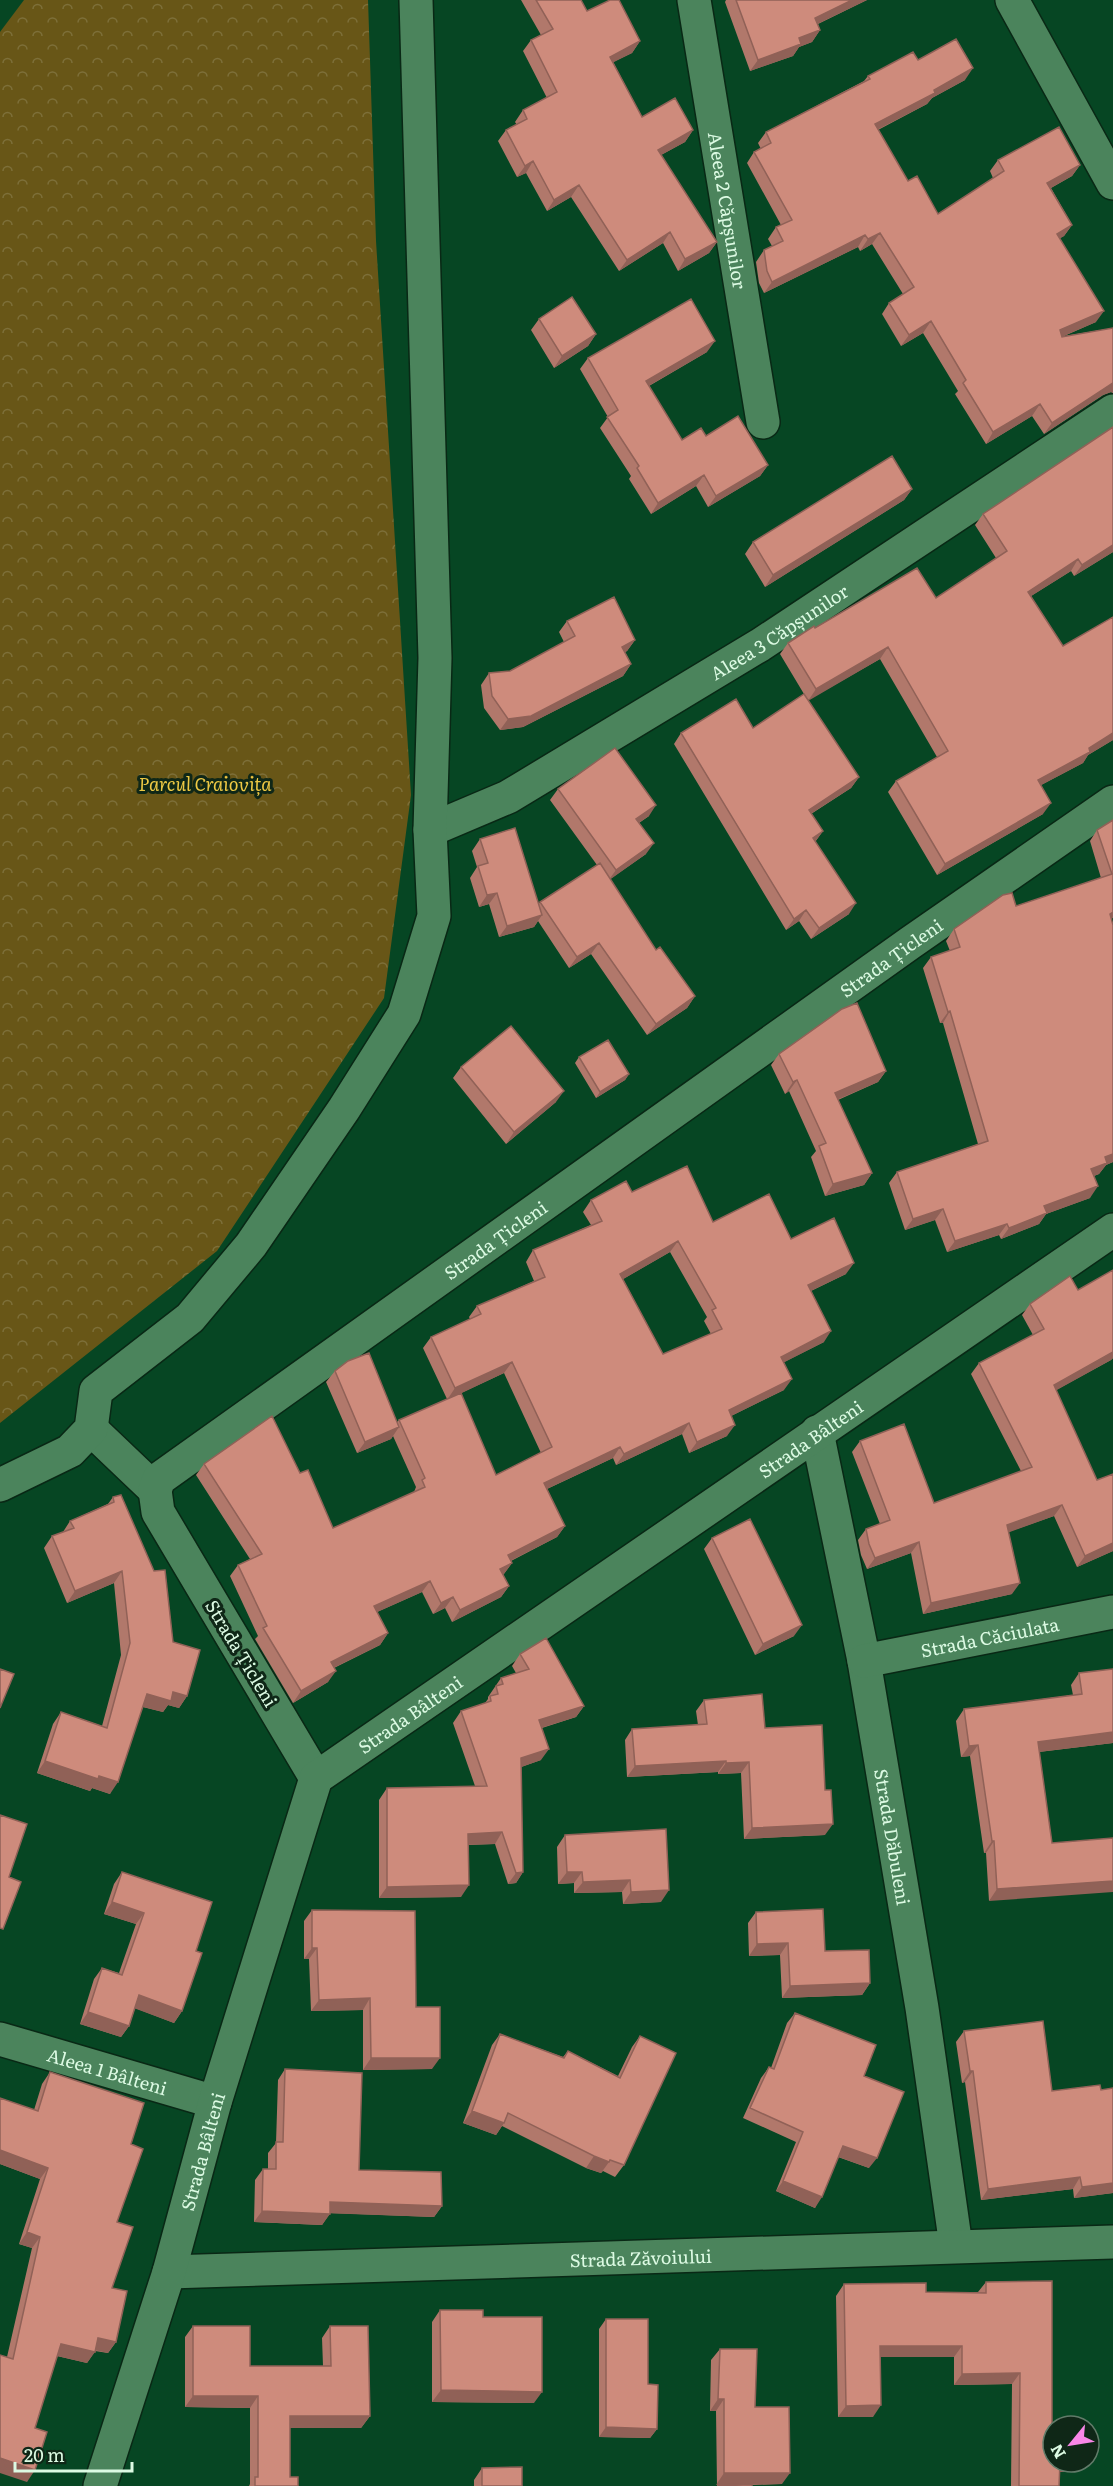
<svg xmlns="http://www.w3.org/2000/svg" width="1113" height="2486" viewBox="0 0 1113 2486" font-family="Literata,serif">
<defs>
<pattern id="park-crowns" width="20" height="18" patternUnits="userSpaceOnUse" patternTransform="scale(1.5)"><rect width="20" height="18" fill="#685617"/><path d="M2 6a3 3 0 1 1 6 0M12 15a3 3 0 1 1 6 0" fill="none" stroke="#7d6f39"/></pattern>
</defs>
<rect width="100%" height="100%" fill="#064623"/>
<path fill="url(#park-crowns)" d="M24 0H368L376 241 411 795 384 998 217 1251 0 1423V32Z"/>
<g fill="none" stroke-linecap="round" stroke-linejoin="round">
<g stroke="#092815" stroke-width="36">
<g id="minor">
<path id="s1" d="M694 0 763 422"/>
<path d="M1012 0 1113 183"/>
<path id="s2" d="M430 830 508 797 760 645 1113 411"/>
<path d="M91 1429 155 1490"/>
<path id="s3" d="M817 1432 864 1661 922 2008 956 2246"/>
<path d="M0 1485 70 1451 91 1429 96 1391 190 1318 251 1245 344 1109 404 1014 434 916 430 830 435 658 416 0"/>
<path id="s4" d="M864 1661 1113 1612"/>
<path id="s5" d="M316 1778 158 1512 155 1490 159 1479 910 943 1113 802"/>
<path id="s6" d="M0 2039 215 2102"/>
<path id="s7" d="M169 2272 1113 2242"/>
</g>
</g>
<g stroke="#092815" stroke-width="36">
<g id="tertiary">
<path id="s8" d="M100 2486 169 2272 215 2102 316 1778 1113 1230"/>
</g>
</g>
<use href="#minor" stroke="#4b845c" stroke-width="33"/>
<use href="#tertiary" stroke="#4b845c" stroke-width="33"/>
</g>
<path fill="#b1786b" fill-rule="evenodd" d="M521 0H581L587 11 640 41 632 53 613 62 642 117 693 130 685 142 661 155 717 242 709 253 678 271 663 243 619 271 571 197 547 211 526 173 517 177 498 141 506 130 517 125 515 122 523 110 547 98 523 51 531 40 541 35Z
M726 0H867L818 24 820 30 812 42 799 47 793 56 750 71 725 2Z
M918 60 965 80 932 98 927 104 878 130 908 181 938 214 993 178 990 171 998 160 1080 165 1072 176 1051 188 1072 225 1064 236 1060 238 1096 322 1064 336 1113 328V393L1111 392 1103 395 1044 434 1032 416 986 444 955 394 958 391 923 333 901 346 882 314 889 303 903 294 872 244 860 251 858 247 764 293 759 283 756 262 764 250 772 246 768 239 776 227 781 225 747 163 754 152 761 149 758 143 766 132 864 81 868 76Z
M539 319 596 334 588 346 554 368 531 330Z
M707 352 649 386 682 440 706 436 768 465 760 476 708 507 696 486 651 514 629 479 631 476 600 428 608 417 580 369 588 358Z
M1113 427V552L1074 576 1071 571 1031 596 1063 646 1113 617V740L1088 755 1083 763 1041 785 1043 814 937 875 888 792 896 781 937 757 880 659 808 700 859 777 851 788 811 814 823 831 815 842 849 914 811 939 799 921 786 930 674 744 681 733 753 728 804 694 780 654 788 643 815 628 936 598 996 558 975 525 983 514Z
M912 489 904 500 765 587 745 554 753 542Z
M567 621 635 640 627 651 625 652 631 664 623 676 523 727 500 730 484 708 481 685 489 673 510 671 564 642 559 632Z
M558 789 649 816 639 823 646 854 610 879 656 950 695 996 687 1008 647 1035 591 954 569 968 538 921 534 927 499 937 489 904 479 907 470 878 477 867 472 851 480 839 538 905 540 902 597 865 550 800Z
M1113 820 1111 919 1113 925V1162L1106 1165 1099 1174 1094 1176 1090 1198 1046 1214 1039 1224 1001 1239 999 1235 947 1252 935 1220 905 1230 889 1183 897 1172 978 1144 943 1023H940L923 968 931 957 950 951 946 941 954 929 1016 906 1101 878 1090 841 1097 830Z
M779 1054 886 1071 878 1082 838 1100 872 1173 864 1185 825 1196 811 1157 816 1151 789 1091 785 1094 771 1065Z
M579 1057 629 1074 625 1080 596 1098 575 1063Z
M461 1067 556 1102 506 1144 453 1078Z
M632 1192 713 1222 791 1239 846 1274 811 1291 824 1342 784 1362V1390L731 1416 727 1436 689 1453 682 1434 616 1465 613 1458 547 1489 565 1526 557 1537 511 1561 512 1563 503 1575 509 1586 501 1597 452 1622 445 1608 433 1614 422 1592 377 1612 388 1633 380 1645 334 1668 328 1682 293 1703 255 1639 258 1636 230 1576 238 1565 250 1559 196 1475 204 1464 300 1473 333 1528 414 1492 416 1487 393 1436 391 1439 357 1453 326 1382 335 1371 397 1422 399 1420 447 1399 423 1348 431 1337 470 1319 469 1317 477 1306 534 1281 526 1262 533 1250 591 1225 583 1212 591 1200ZM670 1252 707 1317 704 1321 711 1334 663 1354 623 1279ZM504 1373 541 1453 496 1475 461 1393Z
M1113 1270V1358L1111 1360 1056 1390 1097 1480 1113 1474V1551L1077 1567 1054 1516 1008 1532 1012 1594 923 1614 911 1553 867 1569 861 1555 858 1540 866 1529 880 1524 852 1452 860 1441 934 1503 1021 1471 971 1374 979 1363 1033 1335 1022 1315 1030 1304 1078 1290Z
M113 1497 173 1642 187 1696 179 1708 168 1705 163 1712 143 1707 110 1794 92 1788 90 1791 37 1773 53 1724 61 1712 102 1726 121 1655 114 1583 67 1603 44 1548 52 1536 63 1532 70 1521 108 1504Z
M712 1538 794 1636 755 1655 704 1549Z
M520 1654 584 1706 576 1717 542 1728 541 1760 521 1767 523 1872 516 1883 508 1884 495 1844 468 1845 461 1897 379 1898V1800L387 1788 475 1786 453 1723 461 1711 485 1703 488 1699V1697L501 1678 516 1673 512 1666Z
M1113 1669V1743L1039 1752 1052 1843 989 1901 986 1853H984L970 1756 961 1757 956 1721 964 1709 1073 1695 1071 1685 1079 1673Z
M704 1700 765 1728 825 1835 744 1839 741 1773 718 1774V1772L627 1777 625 1740 632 1729 698 1725 696 1711Z
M565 1835 661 1902 623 1904 622 1892 574 1893V1883L558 1884 557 1847Z
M122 1872 196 1951 182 2011 174 2023 135 2008 129 2026 121 2037 80 2024 94 1979 102 1968 119 1973 136 1924 104 1914 114 1884Z
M312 1910 416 2007 432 2069 363 2070V2010L311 2011 309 1959H304V1921Z
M756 1912 825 1951 870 1983 862 1995 782 1998 780 1955 749 1956 748 1923Z
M795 2013 864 2076 869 2168 838 2157 815 2208 776 2191 796 2142 743 2118 761 2078 769 2067 771 2068 787 2023Z
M964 2031 1052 2091 1101 2090 1113 2088V2193L1074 2198 1073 2189 981 2200 965 2082 962 2083 956 2042Z
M500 2034 563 2057 568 2051 618 2076 632 2047 640 2036 624 2165 615 2177 603 2171 601 2173 586 2168 502 2126 496 2135 463 2123 492 2045Z
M285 2069 359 2170 442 2206 434 2217 330 2213 322 2225 254 2222 255 2180 263 2169H268V2153L276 2143 278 2080Z
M50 2072 131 2144 117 2222 112 2288 116 2342 108 2353 95 2351 87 2363 57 2356 35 2428 27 2482 7 2357 32 2248 19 2244 40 2179 0 2164V2098L34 2110 42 2084Z
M986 2282 1052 2426 1053 2462H1073L1066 2472H1060L1059 2486H1011L1012 2384 954 2385V2357H880L873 2417H838L836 2296 844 2284 926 2292H978Z
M440 2310 483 2317 534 2403 432 2402V2322Z
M606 2319 648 2384 657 2429 650 2438 599 2437V2329Z
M193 2326 250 2366H323L322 2338 330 2326 370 2416 361 2428H290V2477L298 2486H249L250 2484V2408L185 2407V2337Z
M720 2349 755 2407 782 2484 752 2485V2486H717L716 2411H710L711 2360Z
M482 2468 522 2486H474V2480Z"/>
<path fill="#906157" d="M852 0H867L807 29 815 18Z
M820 30 812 42 799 47 793 56 750 71 758 60 799 38Z
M640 41 632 53 602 68 610 57Z
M973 68 965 80 932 98 927 104 867 135 875 124 934 90Z
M693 130 685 142 650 161 658 150Z
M533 161 526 173 517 177 525 166Z
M1080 165 1072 176 1040 194 1047 183Z
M579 185 571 197 547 211 554 200Z
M1072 225 1064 236 1049 245 1057 234Z
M670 232 663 243 619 271 627 260Z
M880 233 872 244 860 251 868 239Z
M865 235 858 247 764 293 772 282Z
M717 242 709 253 678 271 685 259Z
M1104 311 1096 322 1052 341 1060 330Z
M931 321 923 333 901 346 909 335Z
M596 334 588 346 554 368 562 356Z
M715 341 707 352 638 392 646 381Z
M1113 383V393L1111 392 1103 395 1044 434 1052 423Z
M1040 404 1032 416 986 444 993 432Z
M768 465 760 476 708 507 716 496Z
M704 475 696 486 651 514 658 503Z
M912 489 904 500 765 587 773 575Z
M1113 545V552L1074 576 1082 565Z
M1078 559 1071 571 1020 603 1028 592Z
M635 640 627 651 615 658 622 647Z
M888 647 880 659 808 701 816 689Z
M631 664 623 676 523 727 500 730 508 719Z
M1113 733V740L1088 755 1083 763 1030 791 1038 780Z
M859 777 851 788 801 820 809 810Z
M1051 803 1043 814 937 875 945 864Z
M656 805 649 816 628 830 636 819Z
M823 831 815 842 813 838Z
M654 843 646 854 608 881 616 870Z
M497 893 489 904 479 907 487 895Z
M856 903 849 914 811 939 819 928Z
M806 910 799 921 786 930 794 919Z
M1113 912V918L1102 925 1110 914Z
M542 915 534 927 499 937 507 926Z
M599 943 591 954 569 968 577 957Z
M695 996 687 1008 647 1035 656 1024Z
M950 1011 943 1023H940L948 1012Z
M886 1071 878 1082 827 1104 835 1093Z
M629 1074 625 1080 596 1098 600 1092Z
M797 1080 789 1091 785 1094 793 1082Z
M564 1091 556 1102 506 1144 514 1132Z
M1113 1154V1162L1106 1165 1099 1174 1083 1180 1091 1169 1105 1157Z
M872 1173 864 1185 825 1196 833 1184Z
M1098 1186 1090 1198 1046 1214 1039 1224 1001 1239 1009 1228 1044 1206Z
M943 1209 935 1220 905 1230 913 1219Z
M1007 1224 999 1235 947 1252 955 1241Z
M678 1241 670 1252 613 1285 620 1274Z
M854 1263 846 1274 800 1296 808 1285Z
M831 1331 824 1342 773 1368 781 1357Z
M1113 1352V1358L1111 1360 1046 1396 1054 1385Z
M512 1362 504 1373 447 1400 455 1388Z
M792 1379 784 1390 721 1421 729 1410Z
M689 1423 682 1434 616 1465 624 1454Z
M735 1425 727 1436 689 1453 697 1442Z
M399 1427 391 1439 357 1453 365 1442Z
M620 1447 613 1458 536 1494 544 1483Z
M1062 1505 1054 1516 999 1536 1007 1525Z
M565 1526 557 1537 500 1566 508 1555Z
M919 1542 911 1553 867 1569 875 1558Z
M1113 1543V1551L1077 1567 1085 1556Z
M512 1563 504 1574 492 1580 500 1569Z
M122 1571 114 1583 67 1603 75 1591Z
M430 1581 422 1592 366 1617 374 1606Z
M1020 1583 1012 1594 923 1614 931 1603Z
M509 1586 501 1597 452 1622 460 1610Z
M453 1597 445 1608 433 1614 441 1603Z
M802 1625 794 1636 755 1655 763 1644Z
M388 1633 380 1645 323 1673 331 1662Z
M336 1671 328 1682 293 1703 301 1691Z
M173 1692 187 1696 179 1708 168 1705 163 1712 139 1706 147 1694Z
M584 1706 576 1717 531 1731 539 1720Z
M1113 1732V1743L1030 1753 1038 1742Z
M978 1745 970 1756 961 1757 969 1746Z
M549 1749 541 1760 513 1770 521 1758Z
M45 1761 99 1776 118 1782 110 1794 92 1788 90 1791 37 1773Z
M726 1761 718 1772 627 1777 635 1766Z
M749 1762 741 1773 718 1774 726 1763Z
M833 1824 825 1835 744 1839 752 1828Z
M502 1832 495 1844 460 1845 468 1834Z
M992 1841H994L986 1853H984Z
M523 1872 516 1883 508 1884 516 1873Z
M567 1872H582L574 1883 558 1884Z
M630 1880 622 1892 574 1893 583 1882Z
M1113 1881V1892L989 1901 997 1889Z
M469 1885 461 1897 379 1898 387 1887Z
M669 1890 661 1902 623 1904 631 1892Z
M112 1902 144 1913 136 1924 104 1914Z
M788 1943 780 1955 749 1956 757 1944Z
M312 1948H317L309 1959H304Z
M870 1983 862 1995 782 1998 790 1986Z
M139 1995 182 2011 174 2023 131 2007Z
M370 1998 363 2010 311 2011 319 2000Z
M88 2012 129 2026 121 2037 80 2024Z
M371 2058H440L432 2069 363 2070Z
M970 2071H973L965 2082 962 2083Z
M472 2111 504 2123 496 2135 463 2123Z
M843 2146 877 2158 869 2168 836 2156Z
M0 2150 48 2168 40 2179 0 2164Z
M594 2156 609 2162 601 2173 586 2168Z
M1080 2177 1073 2189 981 2200 988 2189Z
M783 2181 822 2197 815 2208 776 2191Z
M1113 2183V2193L1074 2198 1082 2187Z
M330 2202 442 2206 434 2217 322 2213Z
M262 2211 330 2214 322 2225 254 2222Z
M27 2232 40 2237 32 2248 19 2244Z
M98 2338 116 2342 108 2353 90 2349Z
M61 2344 95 2352 87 2363 53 2355Z
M880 2346H962L954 2357H872Z
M1020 2373 1012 2384 954 2385 962 2374Z
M441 2390 542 2392 534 2403 432 2402Z
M193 2396H258L250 2408 185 2407Z
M718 2399H724L716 2411H710Z
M881 2405 873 2417H838L846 2406Z
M290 2416H370L361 2428H282Z
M606 2427 657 2429 650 2438 599 2437Z
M0 2458 35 2470 27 2482 0 2473Z
M1059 2462H1073L1066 2472H1052Z
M724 2473H790L782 2484 716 2485Z"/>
<path fill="#ce8b7c" stroke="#906157" stroke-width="1.5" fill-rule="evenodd" d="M536 0H581L587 11 610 0H619L640 41 610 57 642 117 675 98 693 130 658 150 717 242 685 259 670 232 627 260 579 185 554 200 533 161 525 166 506 130 527 119 523 110 557 92 531 40 553 29Z
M736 0H852L815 18 820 30 799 38 801 44 758 60Z
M956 39 973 68 934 90 935 93 875 124 908 181 917 176 938 214 1004 171 998 160 1059 127 1080 165 1047 183 1072 225 1057 234 1104 311 1060 330 1062 337 1113 328V383L1052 423 1040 404 993 432 963 383 966 380 931 321 909 335 889 303 914 287 880 233 868 239 865 235 772 282 767 271 764 250 783 241 776 227 792 220 754 152 771 143 766 132 870 79 868 76 913 52 918 60Z
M572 297 596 334 562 356 539 319Z
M691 299 715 341 646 381 682 440 701 428 706 436 738 416 768 465 716 496 704 475 658 503 637 468 639 466 607 417 618 410 588 358Z
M1113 427V545L1082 565 1078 559 1028 592 1063 646 1113 617V733L1089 748 1090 752 1038 780 1051 803 945 864 896 781 948 751 888 647 816 689 788 643 814 626 815 628 917 568 936 598 1007 551 983 514Z
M892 456 912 489 773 575 753 542Z
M614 597 635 640 622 647 631 664 531 716 508 719 492 696 489 673 510 671 575 636 567 621Z
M804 694 859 777 809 810 823 831 813 838 856 903 819 928 806 910 794 919 681 733 736 699 753 728Z
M615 748 656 805 636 819 654 843 616 870 558 789Z
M1113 820V912L1110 914 1113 925V1154L1105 1157 1107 1163 1091 1169 1098 1186 1044 1206 1047 1213 1009 1228 1007 1224 955 1241 943 1209 913 1219 897 1172 988 1141 950 1011 948 1012 931 957 960 947 954 929 1003 895 1012 893 1016 906 1112 874 1097 830Z
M515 828 542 915 507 926 497 893 487 895 478 866 488 863 480 839Z
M600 863 656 950 660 947 695 996 656 1024 599 943 577 957 540 902Z
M857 1003 886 1071 835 1093 872 1173 833 1184 819 1146 826 1143 797 1080 793 1082 779 1054 842 1009Z
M511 1026 564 1091 514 1132 461 1067Z
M608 1040 629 1074 600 1092 579 1057Z
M687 1166 713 1222 769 1194 791 1239 834 1218 854 1263 808 1285 831 1331 781 1357 792 1379 729 1410 735 1425 697 1442 689 1423 624 1454 620 1447 544 1483 565 1526 508 1555 512 1563 500 1569 509 1586 460 1610 453 1597 441 1603 430 1581 374 1606 388 1633 331 1662 336 1671 301 1691 263 1628 267 1626 238 1565 262 1554 204 1464 272 1416 300 1473 308 1470 333 1528 425 1487 422 1480 425 1478 399 1420 461 1393 496 1475 552 1447 512 1362 455 1388 431 1337 481 1314 477 1306 545 1277 533 1250 602 1221 591 1200 626 1181 632 1192ZM678 1241 716 1308 712 1310 722 1329 663 1354 620 1274Z
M1113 1270V1352L1054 1385 1097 1480 1113 1474V1543L1085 1556 1062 1505 1007 1525 1020 1583 931 1603 919 1542 875 1558 869 1544 866 1529 890 1520 860 1441 904 1424 934 1503 1032 1467 979 1363 1044 1329 1030 1304 1070 1276 1078 1290Z
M369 1353 399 1427 365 1442 335 1371 348 1361Z
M121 1495 154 1571 165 1570 173 1642 200 1650 187 1696 173 1692 171 1701 147 1694 118 1782 99 1776 98 1779 45 1761 61 1712 107 1728 130 1643 122 1571 75 1591 52 1536 74 1528 70 1521 114 1502 113 1497Z
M750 1519 802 1625 763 1644 712 1538Z
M546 1638 584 1706 539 1720 549 1749 521 1758 523 1872 516 1873 502 1832 468 1834 469 1885 387 1887V1788L487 1786 461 1711 491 1701 490 1696 498 1694 496 1686 503 1684 501 1678 529 1669 520 1654Z
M0 1669 14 1674 0 1708Z
M1113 1669V1732L1038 1742 1052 1843 1113 1838V1881L997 1889 994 1841H992L978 1745 969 1746 964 1709 1082 1694 1079 1673Z
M762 1694 765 1728 822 1725 825 1790H831L833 1824 752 1828 749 1762 726 1763V1761L635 1766 632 1729 707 1724 704 1700Z
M0 1815 27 1824 9 1877 21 1882 3 1929 0 1928Z
M666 1829 669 1890 631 1892 630 1880 583 1882 582 1872H567L565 1835Z
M122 1872 212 1902 196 1951 202 1953 182 2011 139 1995 129 2026 88 2012 102 1968 122 1975 144 1913 112 1902Z
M823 1909 825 1951 869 1950 870 1983 790 1986 788 1943 757 1944 756 1912Z
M312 1910 415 1911 416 2007H440V2058H371L370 1998 319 2000 317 1948H312Z
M795 2013 876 2045 864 2076 904 2092 877 2158 843 2146 822 2197 783 2181 803 2132 750 2108 769 2067 774 2069Z
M1043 2021 1052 2091 1100 2085 1101 2090 1113 2088V2183L1082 2187 1080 2177 988 2189 973 2071H970L964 2031Z
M500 2034 564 2058 568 2051 620 2078 640 2036 676 2053 624 2165 610 2160 609 2162 594 2156 508 2113 504 2123 472 2111Z
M285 2069 362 2073 359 2170 441 2172 442 2206 330 2202V2214L262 2211 263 2169H276V2142H283Z
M50 2072 144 2103 131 2144 143 2149 117 2222 133 2227 112 2288 127 2291 116 2342 98 2338 95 2352 61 2344 35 2428 47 2432 35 2470 0 2458V2355L13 2359 40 2237 27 2232 48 2168 0 2150V2098L38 2111Z
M1052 2281V2426H1070H1053V2462H1060L1059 2486H1019L1020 2373 962 2374V2346H880L881 2405 846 2406 844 2284 926 2283V2292L986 2293V2282Z
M440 2310H483V2317H542V2392L441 2390Z
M606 2319H648V2384L658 2385 657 2429 606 2427Z
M193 2326H250V2366H331L330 2326H368L370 2416H290V2477H298V2486H255V2477H258V2396H193Z
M720 2349H757L755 2407H789L790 2473H724V2399H718Z
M522 2467V2486H482V2468Z
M752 2484V2486H718V2485Z"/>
<g text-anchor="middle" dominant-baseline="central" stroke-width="6" stroke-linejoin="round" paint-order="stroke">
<g font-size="18" fill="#dcfae3" stroke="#0f2717">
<text stroke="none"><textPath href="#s1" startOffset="213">Aleea 2 Căpșunilor</textPath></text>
<text stroke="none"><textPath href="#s2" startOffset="402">Aleea 3 Căpșunilor</textPath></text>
<text stroke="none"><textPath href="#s5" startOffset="1242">Strada Țicleni</textPath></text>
<text stroke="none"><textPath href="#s5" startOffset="756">Strada Țicleni</textPath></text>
<text stroke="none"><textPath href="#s8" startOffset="1340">Strada Bâlteni</textPath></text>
<text stroke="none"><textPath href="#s4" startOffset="128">Strada Căciulata</textPath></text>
<text transform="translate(242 1653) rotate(59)">Strada Țicleni</text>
<text stroke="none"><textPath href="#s8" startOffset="854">Strada Bâlteni</textPath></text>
<text stroke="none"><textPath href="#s3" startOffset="412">Strada Dăbuleni</textPath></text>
<text stroke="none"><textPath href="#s6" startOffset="112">Aleea 1 Bâlteni</textPath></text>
<text stroke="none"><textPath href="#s8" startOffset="350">Strada Bâlteni</textPath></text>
<text stroke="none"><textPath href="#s7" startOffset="472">Strada Zăvoiului</textPath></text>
</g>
<g font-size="18" font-style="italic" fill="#eec944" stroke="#0f2717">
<text x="205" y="783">Parcul Craiovița</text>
</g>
</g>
<g transform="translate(1071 2444) rotate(240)"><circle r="28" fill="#0f2717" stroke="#617b69" stroke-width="1.5"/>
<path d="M0-4.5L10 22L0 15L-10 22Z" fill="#f987e8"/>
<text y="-9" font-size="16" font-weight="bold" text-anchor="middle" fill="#dcfae3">N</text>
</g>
<path d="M15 2462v9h117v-9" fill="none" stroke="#dcfae3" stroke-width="3"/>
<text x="24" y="2462" font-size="18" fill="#dcfae3" stroke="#0f2717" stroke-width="4.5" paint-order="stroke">20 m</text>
</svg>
